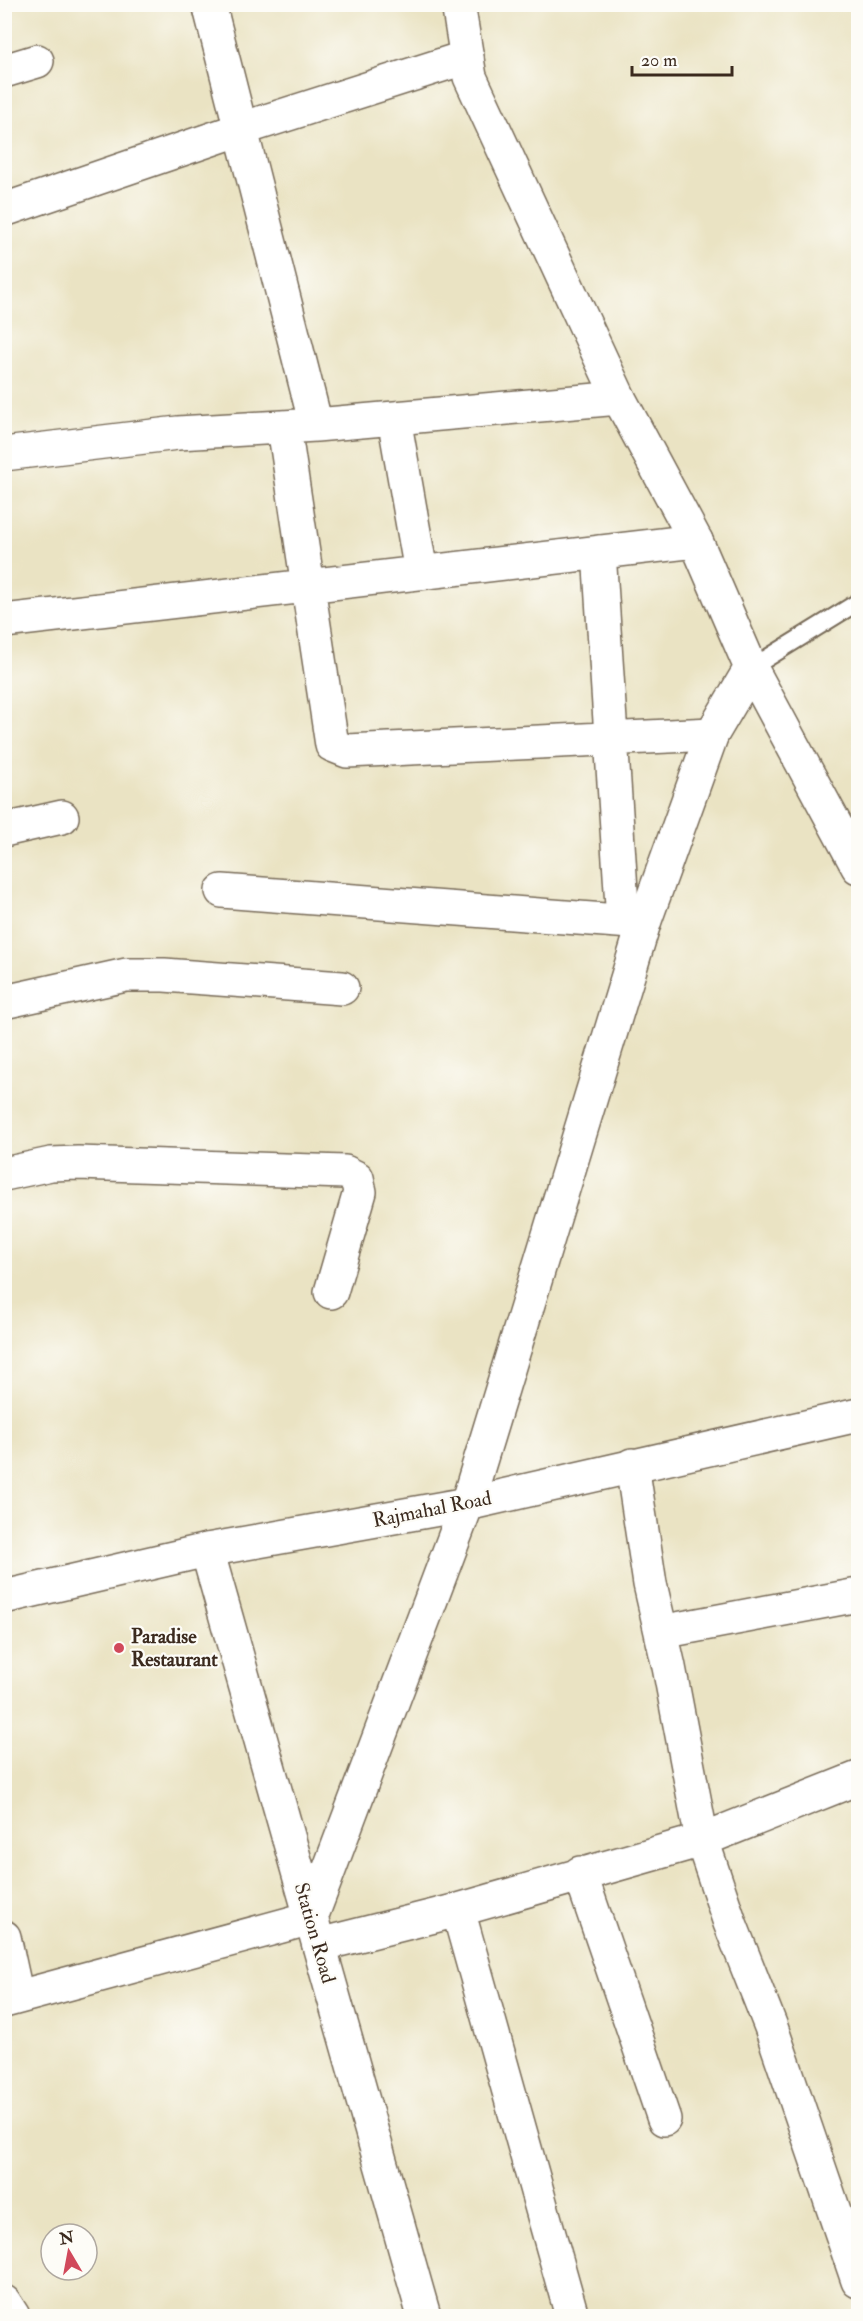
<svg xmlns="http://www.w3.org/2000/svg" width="863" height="2321" viewBox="0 0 863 2321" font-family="'IM FELL Double Pica',serif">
<rect width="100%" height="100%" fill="#fdfcf7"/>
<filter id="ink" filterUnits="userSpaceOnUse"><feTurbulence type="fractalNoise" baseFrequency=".0167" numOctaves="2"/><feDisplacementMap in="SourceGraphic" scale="12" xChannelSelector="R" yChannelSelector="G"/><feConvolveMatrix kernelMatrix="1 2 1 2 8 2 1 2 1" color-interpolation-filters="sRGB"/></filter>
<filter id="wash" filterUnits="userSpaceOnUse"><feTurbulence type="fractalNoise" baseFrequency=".008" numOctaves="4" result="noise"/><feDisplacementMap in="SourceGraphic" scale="24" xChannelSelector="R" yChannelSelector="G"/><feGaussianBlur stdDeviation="1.35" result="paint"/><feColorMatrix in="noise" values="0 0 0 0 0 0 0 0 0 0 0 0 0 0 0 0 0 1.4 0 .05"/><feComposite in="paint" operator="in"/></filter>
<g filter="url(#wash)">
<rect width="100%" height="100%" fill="#eae3c3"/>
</g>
<g filter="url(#ink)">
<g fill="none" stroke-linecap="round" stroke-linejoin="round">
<g stroke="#786b58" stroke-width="20">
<path id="lane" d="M751 668 858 602"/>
</g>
<g stroke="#786b58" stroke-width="36">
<path id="street" d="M209 4 316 425
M4 71 37 61
M4 210 241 129 467 57
M394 418 421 572
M284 427 332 745 347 751 712 734
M4 454 178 433 316 425 619 398
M599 552 623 921
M4 621 696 541
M4 830 62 817
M222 891 644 923
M4 1002 126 975H164L342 988
M4 1174 51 1164 78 1163 345 1172 357 1178 360 1192 331 1292
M632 1465 650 1584 669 1667 702 1840 730 1923 771 2027 858 2281
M661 1632 858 1595
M580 1873 664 2119
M458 1910 572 2316
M4 1937 17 1997
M319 1945 458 1910 702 1840 858 1778
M4 2001 311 1918
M4 2302 13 2316"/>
</g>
<g stroke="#786b58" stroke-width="36">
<path id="secondary" d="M458 4 470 77 619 398 696 541 751 668 858 867
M207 1550 424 2316
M311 1918 467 1504 644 923 712 734 751 668"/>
</g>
<g stroke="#786b58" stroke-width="36">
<path id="primary" d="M4 1597 207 1550 467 1504 858 1415"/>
</g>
<use href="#lane" stroke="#fff" stroke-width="16"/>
<use href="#street" stroke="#fff" stroke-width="33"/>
<use href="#secondary" stroke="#fff" stroke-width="33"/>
<use href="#primary" stroke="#fff" stroke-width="33"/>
</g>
</g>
<circle fill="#d1495b" stroke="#fdfcf7" stroke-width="2" cx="119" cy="1648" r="6"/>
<g text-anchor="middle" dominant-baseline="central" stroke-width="4.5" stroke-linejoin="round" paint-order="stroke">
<g font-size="20" fill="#3b2a1e" stroke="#fdfcf7">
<text transform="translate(432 1509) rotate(-11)">Rajmahal Road</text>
<text transform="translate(315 1933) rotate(74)">Station Road</text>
</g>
<g font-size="20" font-weight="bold" fill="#3b2a1e" stroke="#fdfcf7" text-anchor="start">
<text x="131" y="1636">Paradise<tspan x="131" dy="23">Restaurant</tspan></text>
</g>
</g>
<rect width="863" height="2321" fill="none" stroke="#fdfcf7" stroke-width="24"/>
<g transform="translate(69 2252) rotate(350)"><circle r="28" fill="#fdfcf7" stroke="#afa8a0" stroke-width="1.5"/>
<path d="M0-4.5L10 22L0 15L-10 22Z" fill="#d1495b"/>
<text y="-9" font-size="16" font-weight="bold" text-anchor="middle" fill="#3b2a1e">N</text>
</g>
<path d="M632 66v9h100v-9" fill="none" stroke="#3b2a1e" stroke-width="3"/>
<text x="641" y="66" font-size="18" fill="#3b2a1e" stroke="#fdfcf7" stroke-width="4.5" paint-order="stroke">20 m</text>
</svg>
